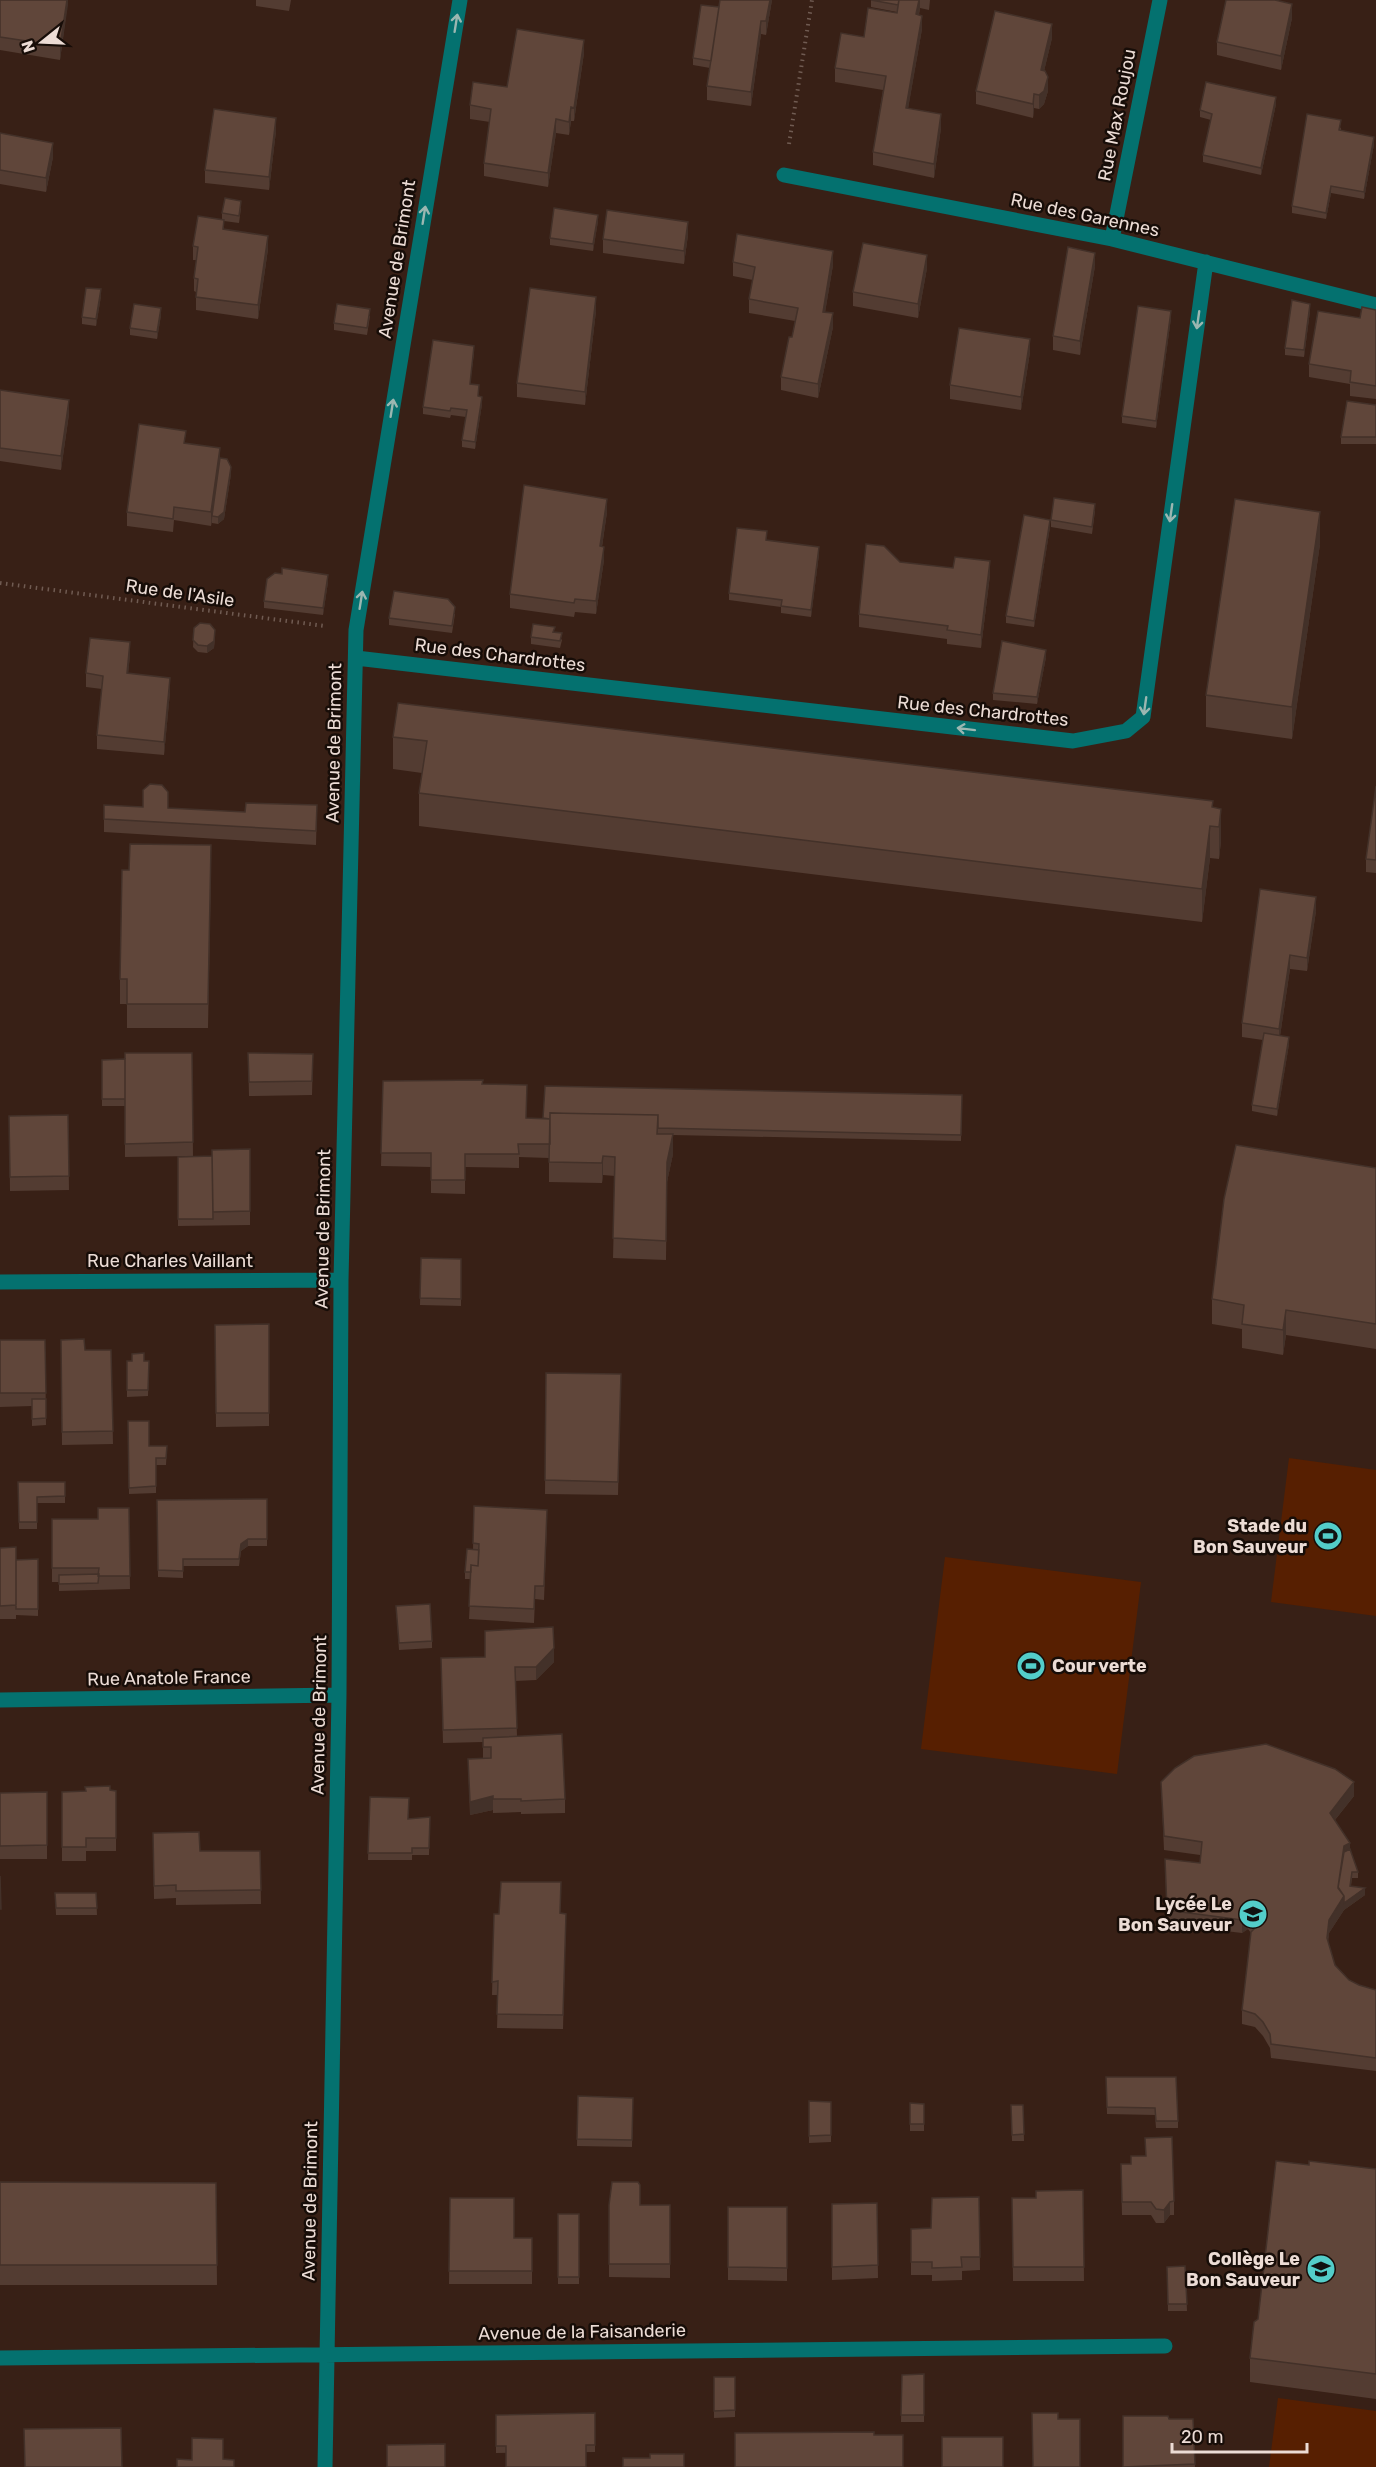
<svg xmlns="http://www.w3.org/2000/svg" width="1376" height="2467" viewBox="0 0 1376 2467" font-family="Rubik,sans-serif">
<rect width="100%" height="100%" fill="#382016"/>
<path fill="#571f01" d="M1289 1458 1376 1470V1616L1271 1602Z
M945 1557 1141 1582 1117 1774 921 1749Z
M1278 2398 1376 2411V2467H1269Z"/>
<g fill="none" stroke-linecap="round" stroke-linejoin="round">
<path stroke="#705b52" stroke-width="4" stroke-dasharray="1.5 4.5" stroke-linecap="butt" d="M789 144 812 0
M0 583 325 626"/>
<path stroke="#04716f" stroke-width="15" d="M784 175 1112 239 1376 305
M1112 239 1160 0
M356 658 1073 741 1126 731 1143 717 1206 262
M0 1282 341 1280
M0 1700 339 1695
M0 2358 1165 2346
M325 2467 339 1695 341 1280 356 630 460 0"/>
</g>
<path fill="#533c32" d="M0 0H68L60 60 0 50Z
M256 0H291L289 11 256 6Z
M720 0H772L766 35 761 34 751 106 707 100V86L710 68 693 65V58L719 7Z
M871 0H930L929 10 920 8 919 15 922 29 908 108 941 128 934 178 873 165V152L883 90 835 82V68L864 37 897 13V12L871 7Z
M1292 18 1281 70 1217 55V42Z
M1052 38 1044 71 1048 91 1044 104 1039 109 1034 108 1033 118 976 104V91Z
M584 53 574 121H571L569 135 556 133 548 187 484 176V163L490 122 470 119V105L507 87Z
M1276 104 1261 175 1203 162V155L1211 120 1200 117V110Z
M1341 127V130L1374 144 1364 199 1331 193 1326 219 1292 213V206Z
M276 131 269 190 205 183V170Z
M0 133 53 157 46 192 0 184Z
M241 208 239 223 224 221V229L268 249 258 319 196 310V292L194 291V278L197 260H193V246L222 220V213Z
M598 221 593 251 550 245V238Z
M688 235 684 264 603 253V239Z
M733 262 833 265 825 312 833 327 818 398 781 390V377L792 337 795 321 749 313V299L753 280 733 276Z
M1095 266 1080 355 1053 350V336Z
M927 268 918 318 853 306V292Z
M101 296 96 326 82 324V317Z
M1376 310V399L1350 396V384L1309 377V364L1360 318Z
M596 311 585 405 517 397V383Z
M1310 311 1304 357 1285 355V348Z
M161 315 157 339 130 335V328Z
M370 316 367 335 334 330V323Z
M1171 318 1156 428 1122 423V416Z
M1030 352 1021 410 950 399V385Z
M474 353 470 384 482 404 475 449 462 447V440L466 417 451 415 450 418 423 414V407Z
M0 390 69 414 61 470 0 461Z
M1376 405V444H1341V437Z
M186 443 220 458 231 474 224 519 218 524 212 523V520L211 526 174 520 173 532 127 526V512Z
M1095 511 1092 534 1051 527V520Z
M607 512 602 547 604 560 596 614 575 612 574 617 510 608V594Z
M1050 527 1034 627 1006 623V616Z
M767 540 819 554 811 617 781 613V607L729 600V593Z
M1320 544 1292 739 1206 727V695Z
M900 562 990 575 981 648 947 644V639L859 627V614Z
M328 582 323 615 264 608V601Z
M455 614 452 633 389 625V618Z
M194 628 215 637 214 648 207 653 198 652 193 647Z
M555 632 562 640 560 648 531 644V637Z
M130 655 128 673 170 692 164 755 97 749V735L102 689 86 687V673Z
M1046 657 1037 704 993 700V693Z
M393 737 1213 807 1221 809V841L1219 859 1210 858 1202 922 419 826V793L422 773 393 769Z
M1376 786V873L1366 872V859Z
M104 805 245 812 317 805 316 845 104 832Z
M211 869 208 1028H127V1004H120V979Z
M1316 911 1307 971 1290 969 1280 1036 1289 1044 1277 1116 1252 1111V1105L1263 1040 1242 1037V1023Z
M192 1053 193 1156 125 1157V1106H102V1060L125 1059Z
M248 1053 313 1054 312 1095 249 1096Z
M383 1081 483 1084 527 1118H543L962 1095 961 1141 673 1135V1154L667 1182 666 1260 613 1258 615 1176 603 1175 602 1183 549 1182V1158L519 1157V1168L465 1167V1194L431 1193V1167L381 1166Z
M68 1115 69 1190 10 1191 9 1116Z
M250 1149V1225L178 1226V1157L212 1156Z
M1376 1168V1349L1286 1335 1283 1355 1242 1348V1329L1212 1324V1299Z
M421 1258 461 1259V1306L420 1305Z
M269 1324V1426L216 1427 215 1325Z
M0 1340H45L46 1425 32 1426V1406L0 1407Z
M61 1340 85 1350H111L113 1444 62 1445Z
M127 1361H149L148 1396 127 1397Z
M546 1373 621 1374 618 1495 545 1494Z
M128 1421 149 1446H167L166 1465H156V1493L129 1494Z
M18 1482H65V1503H37V1529H19Z
M267 1499V1546H248L241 1551 239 1566H183V1578L158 1577 157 1500Z
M474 1506 547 1523 544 1600 535 1599 534 1623 469 1619 471 1579H465V1572L473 1550Z
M129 1508 130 1589 59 1591V1582H52V1519H98Z
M0 1548 16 1570 38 1559V1616L16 1615V1619H0Z
M396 1606 432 1641V1648L399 1650Z
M485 1657 554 1662 536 1680 515 1681 517 1736 565 1799V1813L521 1814V1812L493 1813V1810L470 1815 468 1759 483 1758V1742L443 1743 441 1671Z
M1161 1782 1354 1796 1335 1820 1350 1849 1358 1872V1878H1352L1351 1886 1365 1895 1344 1910 1329 1933 1328 1942 1335 1965 1349 1980 1359 1985 1376 1990V2071L1271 2058 1270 2048 1263 2036 1255 2027 1242 2024V2010L1251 1933 1248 1929 1242 1933 1167 1924 1165 1859 1200 1863V1855L1164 1850Z
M85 1787 116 1791V1851H86V1861H62V1792L85 1791Z
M47 1792V1859H0V1793Z
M370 1797 408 1819 430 1817 429 1855H412V1860H368Z
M153 1833 200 1851H260L261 1904 176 1905V1898L154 1899Z
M55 1893H96L97 1915H56Z
M494 1914H566L563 2029 497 2028 498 1995H492Z
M1106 2077 1178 2121V2128H1156L1155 2115 1107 2114Z
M578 2096 633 2098 632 2147 577 2146Z
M809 2101 831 2102V2142L809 2143Z
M910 2103 924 2104V2131H910Z
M1011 2105H1023L1024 2141H1012Z
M1131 2164 1174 2201V2215H1170L1164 2223H1156L1151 2215H1122L1121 2178Z
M1309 2165 1376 2169V2399L1250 2382V2358L1258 2319Z
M0 2182 216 2183 217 2285H0Z
M1083 2190 1084 2281H1013L1012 2198H1036Z
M979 2197 980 2270 962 2271V2280L932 2281V2275H911V2229L931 2228Z
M450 2198 514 2238H532V2284H449Z
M877 2203 878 2278 832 2280V2204Z
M609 2205H670V2278L609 2277Z
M728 2207H787V2281L728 2280Z
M558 2214H579V2284H558Z
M1185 2266 1187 2311H1168L1167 2267Z
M924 2374V2422H901L902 2375Z
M714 2377H735V2417L714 2418Z
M595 2413V2452L496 2453V2415Z
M1169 2419H1193L1195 2467H1123Z"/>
<path fill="#433129" d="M67 0H68V5L60 60V46Z
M770 0H772L766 35V21Z
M919 0H920V8L916 28V14Z
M1292 4V18L1281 70V56Z
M922 16V29L906 121V108Z
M761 21V34L751 106V92Z
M1052 24V38L1041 84V70Z
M584 40V53L574 121V108Z
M1048 77V91L1044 104 1039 109V95Z
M1034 94V108L1033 118V104Z
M1276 97V104L1261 175V168Z
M571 107V121L569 135V122Z
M941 114V128L934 178V164Z
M276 118V131L269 190V177Z
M556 119V133L548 187V173Z
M1374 137V144L1364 199V192Z
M53 143V157L46 192V178Z
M1331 186V193L1326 219V213Z
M598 215V221L593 251V244Z
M688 222V235L684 264V251Z
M268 236V249L258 319V305Z
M833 251V265L823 325V312Z
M1095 253V266L1080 355V341Z
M927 255V268L918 318V304Z
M101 289V296L96 326V319Z
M596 297V311L585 405V392Z
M1310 304V311L1304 357V350Z
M161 308V315L157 339V332Z
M1171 311V318L1156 428V421Z
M833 313V327L818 398V384Z
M1030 339V352L1021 410V397Z
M482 397V404L475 449V442Z
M69 400V414L61 470V456Z
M220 448V462L211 526V512Z
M231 467V474L224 519 218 524V517Z
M607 499V512L600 560V546Z
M1320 512V544L1292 739V707Z
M1050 520V527L1034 627V621Z
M604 547V560L596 614V601Z
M819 547V554L811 617V610Z
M990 561V575L981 648V635Z
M328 575V582L323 615V608Z
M215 630 214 648 207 653V646Z
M130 642V655L127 687V673Z
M1046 650V657L1037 704V697Z
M170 678V692L164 755V742Z
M1221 809V841L1219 859V827Z
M1210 826V858L1202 922V889Z
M1316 897V911L1307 971V958Z
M1290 955V969L1279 1043V1029Z
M1289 1037V1044L1277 1116V1109Z
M673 1134V1154L667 1182 666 1260 667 1162Z
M603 1156V1175L602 1183V1163Z
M1286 1310V1335L1283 1355V1330Z
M248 1539V1546L241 1551 239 1566 241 1544Z
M554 1648V1662L536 1680V1667Z
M1354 1782V1796L1330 1826V1813Z
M493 1796V1810L470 1815V1802Z
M1350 1843V1856L1338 1895V1887L1344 1846Z
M1365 1888V1895L1344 1910 1329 1933 1327 1952 1329 1920 1344 1896Z
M1248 1916V1929L1242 1933V1920Z
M1170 2202V2215L1164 2223V2210Z"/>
<path fill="#60463a" stroke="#433129" stroke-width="1.5" d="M0 0H67L60 46 0 37Z
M720 0H770L766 21H761L751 92 707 86Z
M871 0H899L898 5Z
M899 0H919L916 14 922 16 906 108 941 114 934 164 873 152 886 76 835 68 841 33 864 37 868 8 897 13Z
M1226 0H1275L1292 4 1281 56 1217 42Z
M701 5 719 7 711 61 693 58Z
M995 11 1052 24 1041 70 1045 71 1048 77 1044 91 1039 95 1034 94 1033 104 976 91Z
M517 29 584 40 574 108 571 107 569 122 556 119 548 173 484 163 491 109 470 105 473 82 507 87Z
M1206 82 1276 97 1261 168 1203 155 1212 114 1200 110Z
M214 109 276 118 269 177 205 170Z
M1307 114 1341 120 1339 130 1374 137 1364 192 1331 186 1326 213 1292 206Z
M0 133 53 143 46 178 0 170Z
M225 198 241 201 239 216 222 213Z
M554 208 598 215 593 244 550 238Z
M607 210 688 222 684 251 603 239Z
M198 216 224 220 223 229 268 236 258 305 196 297 198 279 194 278 198 247 193 246Z
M737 234 833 251 823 312 833 313 818 384 781 377 789 337H792L798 308 749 299 755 267 733 262Z
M863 243 927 255 918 304 853 292Z
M1068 247 1095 253 1080 341 1053 336Z
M86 288 101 289 96 319 82 317Z
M530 288 596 297 585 392 517 383Z
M1292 300 1310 304 1304 350 1285 348Z
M134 304 161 308 157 332 130 328Z
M337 304 370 309 367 328 334 323Z
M1138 306 1171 311 1156 421 1122 416Z
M1362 307 1376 310V386L1350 382 1351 371 1309 364 1318 311 1360 318Z
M959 328 1030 339 1021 397 950 385Z
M433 340 474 346 470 384 479 385 478 396 482 397 475 442 462 440 467 410 451 408 450 411 423 407Z
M0 390 69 400 61 456 0 448Z
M1347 401 1376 405V437H1341Z
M139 424 186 431 184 443 220 448 211 512 174 507 173 519 127 512Z
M220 458 227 459 231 467 224 512 218 517 212 516Z
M524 485 607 499 600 546 604 547 596 601 575 599 574 603 510 594Z
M1054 498 1095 504 1092 527 1051 520Z
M1235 499 1320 512 1292 707 1206 695Z
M1024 515 1050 520 1034 621 1006 616Z
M737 528 767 531 766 540 819 547 811 610 781 606 782 600 729 593Z
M866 544 884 546 900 562 953 568 955 557 990 561 981 635 947 630 948 626 859 614Z
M282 568 328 575 323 608 264 601 267 579 275 573 282 574Z
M394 591 448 599 455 607 452 626 389 618Z
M200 623 210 624 215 630 214 641 207 646 198 645 193 640 194 628Z
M533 624 555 627 553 632 562 633 560 641 531 637Z
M90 638 130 642 127 673 170 678 164 742 97 735 103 676 86 673Z
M1002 641 1046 650 1037 697 993 693Z
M398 703 1213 801 1212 807 1221 809 1219 827 1210 826 1202 889 419 793 427 741 393 737Z
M150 784 162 785 168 792V808L245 812 246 803 317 805 316 831 104 819V805L143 807V790Z
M1376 786V860L1366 859Z
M130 844 211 845 208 1004H127V979H120L122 870H129Z
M1260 889 1316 897 1307 958 1290 955 1279 1029 1242 1023Z
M1264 1033 1289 1037 1277 1109 1252 1105Z
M125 1053H192L193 1142 125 1144Z
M248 1053 313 1054 312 1081 249 1082Z
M125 1059V1099H102V1060Z
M483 1080 482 1084 527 1085 526 1118 550 1119V1144H518L519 1154H465V1180H431V1153H381L383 1081Z
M545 1086 962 1095 961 1135 658 1128V1115L550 1113V1119L543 1118Z
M550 1113 658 1115 657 1134H673L667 1162 666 1241 613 1238 615 1157 603 1156 602 1163 549 1162Z
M68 1115 69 1176 10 1177 9 1116Z
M1236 1145 1376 1168V1324L1286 1310 1283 1330 1242 1324 1244 1305 1212 1299 1224 1199Z
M250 1149V1211L213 1212 212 1150Z
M212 1156 213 1219H178V1157Z
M421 1258 461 1259V1299L420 1298Z
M269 1324V1413H216L215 1325Z
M84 1339 85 1350H111L113 1431 62 1432 61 1340Z
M0 1340H45L46 1393H0Z
M144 1353V1361H149L148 1390H127V1361H132V1354Z
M546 1373 621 1374 618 1482 545 1480Z
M32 1399H46V1418L32 1419Z
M128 1421H149V1446H167L166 1458H156V1486L129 1488Z
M18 1482H65V1496L37 1497V1522H19Z
M267 1499V1539H248L241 1544 239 1559H183V1571L158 1570 157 1500Z
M474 1506 547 1510 544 1586H535L534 1609 469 1606 471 1565 478 1566 479 1544 473 1543Z
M98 1508H129L130 1576H98L99 1568H52V1519H98Z
M16 1547V1605L0 1606V1548Z
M467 1549 479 1550 478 1566 471 1565V1572H465Z
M38 1559V1609H16V1560Z
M99 1574 98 1583 59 1584V1575Z
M430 1604 432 1641 399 1643 396 1606Z
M553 1627 554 1648 536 1667H515L517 1728 443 1730 441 1658 485 1657V1631Z
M562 1734 565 1799 521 1801V1799H493V1796L470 1802 468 1759 491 1758V1747H483V1738Z
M1266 1744 1335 1769 1354 1782 1330 1813 1350 1843 1344 1846 1338 1887 1344 1896 1329 1920 1327 1938 1335 1965 1349 1980 1359 1985 1376 1990V2058L1271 2044 1270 2034 1263 2022 1255 2014 1242 2010 1251 1932 1256 1927 1248 1916 1242 1920 1167 1910 1165 1859 1200 1863 1202 1842 1164 1836 1161 1782 1175 1768 1194 1756Z
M110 1786V1790L116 1791V1838H86V1847H62V1792L86 1791 85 1787Z
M47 1792V1845L0 1846V1793Z
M370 1797 409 1798 408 1819 430 1817 429 1848H412V1853H368Z
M199 1832 200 1851H260L261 1890 176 1891V1885L154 1886 153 1833Z
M1350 1849 1358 1872H1352L1350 1886 1365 1888 1344 1903V1896L1338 1888 1344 1852Z
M0 1876 1 1909H0Z
M501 1882H561L560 1913 566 1914 563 2015 497 2014 498 1981 492 1982 494 1914H499Z
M55 1893H96L97 1908H56Z
M1106 2077H1176L1178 2121H1156L1155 2108 1107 2107Z
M578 2096 633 2098 632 2140 577 2139Z
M809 2101 831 2102V2135L809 2136Z
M910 2103 924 2104V2124H910Z
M1011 2105H1023L1024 2134 1012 2135Z
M1172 2137 1174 2201 1170 2202 1164 2210 1156 2209 1151 2202H1122L1121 2164H1131V2156H1146L1145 2138Z
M1276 2161 1309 2165V2161L1376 2169V2374L1250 2358 1254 2322 1258 2319Z
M0 2182 216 2183 217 2265H0Z
M612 2182H638L640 2185V2205H670V2264H609V2205Z
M1083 2190 1084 2267H1013L1012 2198H1036V2191Z
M979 2197 980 2257H961L962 2267 932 2268V2262H911V2229L931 2228 932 2198Z
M450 2198H514V2238H532V2271H449Z
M877 2203 878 2265 832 2267V2204Z
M728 2207H787V2268L728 2267Z
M558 2214H579V2277H558Z
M1185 2266 1187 2304H1168L1167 2267Z
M924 2374V2415H901L902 2375Z
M714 2377H735V2410L714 2411Z
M595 2413V2445H586V2467H506V2446H496V2415Z
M1032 2413H1058V2419H1080V2467H1033Z
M1123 2416H1168L1169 2419H1193L1195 2464 1123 2467Z
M121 2428 122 2467H25L24 2429Z
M874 2432V2435H903V2467H735V2433Z
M942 2437H1003V2467H942Z
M192 2438 223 2439V2459L234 2460V2467H177V2459L192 2460Z
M445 2444V2467H387V2445Z
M650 2454H684V2467H623V2458H650Z"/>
<defs><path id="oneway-shaft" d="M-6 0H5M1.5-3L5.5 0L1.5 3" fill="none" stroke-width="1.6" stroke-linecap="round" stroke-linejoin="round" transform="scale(1.5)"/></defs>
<g stroke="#9bb7b1">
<use href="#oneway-shaft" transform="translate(456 23) rotate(-81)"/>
<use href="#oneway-shaft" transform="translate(424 215) rotate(-81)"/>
<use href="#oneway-shaft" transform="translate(1198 320) rotate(98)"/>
<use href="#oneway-shaft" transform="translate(392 408) rotate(-81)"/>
<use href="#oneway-shaft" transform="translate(1171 513) rotate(98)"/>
<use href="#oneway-shaft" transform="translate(361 600) rotate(-81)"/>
<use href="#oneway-shaft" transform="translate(1145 706) rotate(98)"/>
<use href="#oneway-shaft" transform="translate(966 729) rotate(-173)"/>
</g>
<defs>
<g id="stadium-disc" transform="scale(1.5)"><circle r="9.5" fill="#53cdc9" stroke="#170d08"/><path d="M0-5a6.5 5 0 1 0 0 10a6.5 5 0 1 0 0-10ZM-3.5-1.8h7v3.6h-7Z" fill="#111"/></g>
<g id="school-disc" transform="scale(1.5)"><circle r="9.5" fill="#53cdc9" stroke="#170d08"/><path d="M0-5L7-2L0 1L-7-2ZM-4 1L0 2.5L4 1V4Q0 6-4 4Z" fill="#111"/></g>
</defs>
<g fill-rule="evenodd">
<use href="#stadium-disc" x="1328" y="1536"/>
<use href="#stadium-disc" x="1031" y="1666"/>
<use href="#school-disc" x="1253" y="1914"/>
<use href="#school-disc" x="1321" y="2269"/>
</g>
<g text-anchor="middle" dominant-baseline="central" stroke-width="5" stroke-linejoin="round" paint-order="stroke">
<g font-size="18" fill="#ecdcd5" stroke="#170d08">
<text transform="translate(1117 115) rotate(-79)">Rue Max Roujou</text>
<text transform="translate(1085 215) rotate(12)">Rue des Garennes</text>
<text transform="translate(397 259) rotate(-81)">Avenue de Brimont</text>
<text transform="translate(180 593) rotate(8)">Rue de l'Asile</text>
<text transform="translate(500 655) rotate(7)">Rue des Chardrottes</text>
<text transform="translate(983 711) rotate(6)">Rue des Chardrottes</text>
<text transform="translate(334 743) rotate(-89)">Avenue de Brimont</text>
<text transform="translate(323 1229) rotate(-89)">Avenue de Brimont</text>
<text x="170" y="1261">Rue Charles Vaillant</text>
<text transform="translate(169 1678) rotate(-1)">Rue Anatole France</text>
<text transform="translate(319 1715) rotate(-89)">Avenue de Brimont</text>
<text transform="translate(310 2201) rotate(-89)">Avenue de Brimont</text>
<text transform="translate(582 2332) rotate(-1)">Avenue de la Faisanderie</text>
</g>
<g font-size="18" font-weight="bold" fill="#ecdcd5" stroke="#170d08" text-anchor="end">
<text x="1307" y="1526">Stade du<tspan x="1307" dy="21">Bon Sauveur</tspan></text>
<text x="1052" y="1666" text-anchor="start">Cour verte</text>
<text x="1232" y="1904">Lycée Le<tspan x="1232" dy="21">Bon Sauveur</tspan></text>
<text x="1300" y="2259">Collège Le<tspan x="1300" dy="21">Bon Sauveur</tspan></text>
</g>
</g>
<g transform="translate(42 42) rotate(252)" stroke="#170d08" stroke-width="4.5" paint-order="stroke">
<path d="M0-4.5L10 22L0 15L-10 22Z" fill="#ecdcd5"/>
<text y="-9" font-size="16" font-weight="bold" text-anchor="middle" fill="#ecdcd5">N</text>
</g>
<path d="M1172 2443v9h135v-9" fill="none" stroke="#ecdcd5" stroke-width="3"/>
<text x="1181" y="2443" font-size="18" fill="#ecdcd5" stroke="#170d08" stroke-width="4.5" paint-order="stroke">20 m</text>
</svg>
